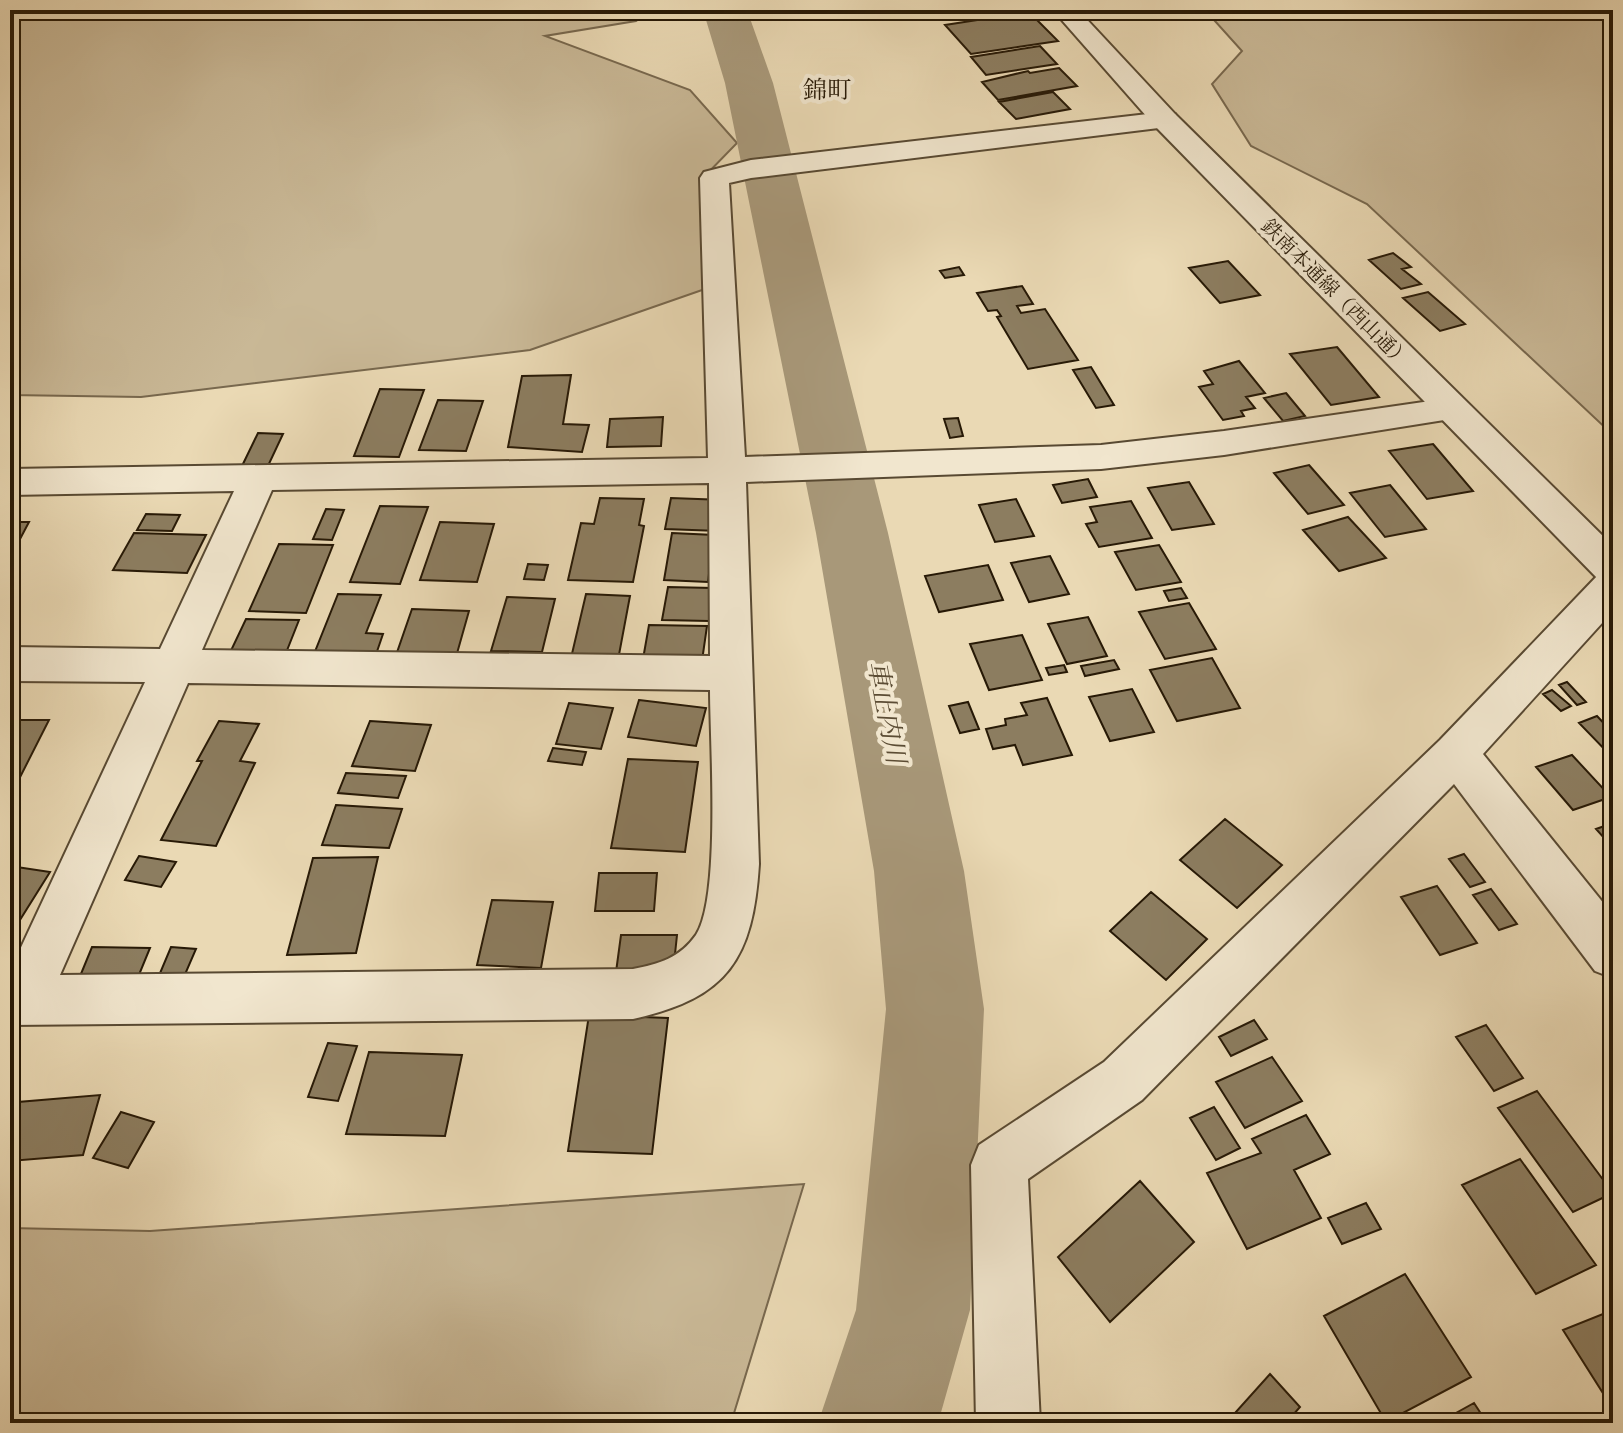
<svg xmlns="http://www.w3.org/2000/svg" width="1623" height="1433" viewBox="0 0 1623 1433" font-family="'Libre Caslon Text','Noto Serif JP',serif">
<rect width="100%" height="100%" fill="#ead9b4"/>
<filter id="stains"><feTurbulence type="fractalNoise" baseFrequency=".0025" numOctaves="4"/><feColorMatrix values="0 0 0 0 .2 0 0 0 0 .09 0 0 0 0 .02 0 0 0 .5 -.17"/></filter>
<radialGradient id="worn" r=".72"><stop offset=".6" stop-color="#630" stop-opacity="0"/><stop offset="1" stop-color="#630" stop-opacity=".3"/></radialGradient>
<path fill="#c9b896" stroke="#78684e" stroke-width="2" d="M10 10H651L636 21 545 36 690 90 737 143 700 181 705 289 530 350 141 397 10 395Z
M1205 10H1613V435L1367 204 1251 146 1212 84 1242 51Z
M804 1184 731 1423H10V1228L150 1231Z"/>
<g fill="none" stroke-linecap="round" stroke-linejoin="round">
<path fill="#a89879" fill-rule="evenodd" d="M703 10H747L773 83 888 533 964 871 984 1009 970 1310 938 1423H818L856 1310 886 1009 874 871 816 533 725 83Z"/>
</g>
<path fill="#8c7d60" stroke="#271906" stroke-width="2" d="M1154 10H1189L1195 15 1178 17Z
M1029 12 1058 41 971 54 945 25Z
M1040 46 1057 64 986 75 971 57Z
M1059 68 1077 86 998 100 982 82 1028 71 1030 73Z
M1053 92 1070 109 1016 119 999 102Z
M1393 253 1411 267 1402 269 1421 284 1401 289 1369 260Z
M1228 261 1260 295 1220 303 1189 268Z
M959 267 964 275 945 278 940 271Z
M1022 286 1033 304 1017 306 1021 313 1045 309 1078 360 1028 369 997 317 1001 316 997 310 988 311 977 293Z
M1428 292 1465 324 1440 331 1403 298Z
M1337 347 1379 397 1331 405 1290 354Z
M1239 361 1265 393 1246 397 1255 408 1241 411 1244 416 1223 420 1199 387 1213 384 1204 371Z
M1091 367 1114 405 1096 408 1073 370Z
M571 375 563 424 589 425 582 452 508 447 522 376Z
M380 389 424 390 399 457 354 456Z
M1286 393 1305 416 1283 421 1264 398Z
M438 400 483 401 466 451 419 450Z
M663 417 661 446 607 447 610 419Z
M958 418 963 436 950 438 944 419Z
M258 433 283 434 267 468H241Z
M1433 444 1473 491 1427 499 1389 451Z
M1309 465 1344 505 1308 514 1274 473Z
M1088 479 1097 497 1062 503 1053 485Z
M1189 482 1214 524 1172 530 1148 488Z
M1390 485 1426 529 1385 537 1350 493Z
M600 498 644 499 639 525 644 526 633 582 568 580 581 523 594 524Z
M671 498 724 500 719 531 665 529Z
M1016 499 1034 536 995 542 979 505Z
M1131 501 1152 538 1099 547 1086 524 1097 522 1090 507Z
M380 506 428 507 400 584 350 582Z
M326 509 344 510 332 540 313 539Z
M146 514 180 515 172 531 137 530Z
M1348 517 1386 558 1339 571 1303 530Z
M10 522H29L10 558Z
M440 522 494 524 477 582 420 580Z
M134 533 206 535 187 573 113 570Z
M672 533 714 535 708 582 664 580Z
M279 544 333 545 306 613 249 611Z
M1159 545 1181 582 1136 590 1115 552Z
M1050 556 1069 594 1029 602 1011 563Z
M528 564 548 565 544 580 524 579Z
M988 565 1003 600 939 612 925 576Z
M668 587 713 588 709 621 662 620Z
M1181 588 1187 598 1169 601 1164 591Z
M338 594 381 595 366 633 383 634 372 666 310 664Z
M586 594 630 596 618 660 571 658Z
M507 597 555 599 542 652 491 651Z
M1189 603 1216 649 1165 659 1139 612Z
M412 609 469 611 454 664 394 661Z
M1088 617 1107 656 1067 664 1048 624Z
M246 619 299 620 282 663 226 661Z
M649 625 707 626 702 661 643 659Z
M1022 635 1042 680 989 690 970 644Z
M1212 658 1240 708 1177 721 1150 670Z
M1114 660 1119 669 1085 676 1081 666Z
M1064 665 1067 672 1049 675 1046 668Z
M1567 682 1586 702 1577 705 1559 685Z
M1132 689 1154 732 1110 741 1089 697Z
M1552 690 1571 706 1561 711 1543 694Z
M1047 698 1072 755 1023 765 1015 745 993 749 986 729 1006 725 1005 719 1027 715 1021 703Z
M639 700 706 708 696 746 628 737Z
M968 702 979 729 960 733 949 706Z
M569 703 613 708 601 749 556 744Z
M1597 716 1613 733V758L1579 723Z
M10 720H49L12 793H10Z
M219 721 259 724 240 761 255 763 216 846 161 840 202 761H197Z
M370 721 431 725 415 771 352 766Z
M553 748 586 752 582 765 548 761Z
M1572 755 1611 797 1573 810 1536 767Z
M628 759 698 762 685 852 611 848Z
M346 773 406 776 398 798 338 793Z
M336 805 402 809 389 848 322 845Z
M1225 819 1282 865 1237 908 1180 860Z
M1613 823V848L1596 829Z
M1464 854 1485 882 1470 887 1449 859Z
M139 856 176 862 161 887 125 880Z
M378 857 356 953 287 955 313 858Z
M10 866 50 872 13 931 10 930Z
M599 873H657L654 911H595Z
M1437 886 1477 943 1440 955 1401 897Z
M1491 889 1517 924 1499 930 1473 895Z
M1151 892 1207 939 1166 980 1110 931Z
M492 900 553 902 541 968 477 965Z
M621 935H677L673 973 616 972Z
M92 947 150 948 134 987 76 986Z
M171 947 196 949 180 986 155 985Z
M589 1015 668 1018 652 1154 568 1151Z
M1254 1020 1267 1039 1231 1056 1219 1037Z
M1486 1025 1523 1078 1494 1091 1456 1037Z
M328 1043 357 1046 338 1101 308 1097Z
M369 1052 462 1055 445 1136 346 1134Z
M1272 1057 1302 1101 1245 1128 1216 1082Z
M1537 1091 1613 1193 1573 1212 1498 1108Z
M100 1095 83 1155 10 1161V1129L18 1102Z
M1214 1107 1240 1148 1216 1160 1190 1118Z
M121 1112 154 1122 128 1168 93 1158Z
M1306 1115 1330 1154 1294 1170 1321 1218 1247 1249 1207 1173 1261 1153 1252 1139Z
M1520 1159 1596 1265 1536 1294 1462 1185Z
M1140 1181 1194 1242 1110 1322 1058 1257Z
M1366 1203 1381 1229 1342 1244 1328 1218Z
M1405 1274 1471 1377 1386 1422 1324 1316Z
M1613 1310V1409L1563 1330Z
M1270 1374 1300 1407 1286 1423H1226Z
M1474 1403 1487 1423H1438Z"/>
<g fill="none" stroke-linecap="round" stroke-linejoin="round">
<g stroke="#584932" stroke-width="4">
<path id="minor" d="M1165 112 1175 114 1178 120 1175 126 751 178 729 183 745 457 1101 445 1224 431 1451 398 1463 401 1469 409 1463 417 1224 455 1101 469 746 482 759 864C753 959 728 998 633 1019L10 1025V971L145 682 10 681V647L160 649 234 491 10 495V469L708 458 700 178 704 172 751 160ZM709 483 710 656 202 650 272 490ZM188 683 710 690C710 741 721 897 696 935 680 958 659 964 633 969L60 975Z
M1613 570V611L1483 754 1613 915V978L1595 971 1454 784 1142 1100 1028 1179 1040 1423H976L971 1165 979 1145 1104 1062 1440 740 1599 574Z"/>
</g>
<g stroke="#584932" stroke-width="4">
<path id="tertiary" d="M1053 10H1078L1175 114 1613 546V585L1599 580 1155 126Z"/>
</g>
<use href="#minor" fill="#f1e6ce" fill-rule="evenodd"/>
<use href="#tertiary" fill="#f1e6ce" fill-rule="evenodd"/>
</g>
<g text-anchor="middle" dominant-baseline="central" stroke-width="8" stroke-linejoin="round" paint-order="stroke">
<g font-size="20" fill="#271906" stroke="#f1e6ce">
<text transform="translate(1336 293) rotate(45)">鉄南本通線（西山通）</text>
</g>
<g font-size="24" fill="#271906" stroke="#f1e6ce">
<text x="827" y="89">錦町</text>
</g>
<g font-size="26" font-style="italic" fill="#5b4c34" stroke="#f1e6ce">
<text transform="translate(887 712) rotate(79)">車止内川</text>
</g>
</g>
<rect width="1623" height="1433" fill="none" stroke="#ead9b4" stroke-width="40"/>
<rect x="12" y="12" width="1599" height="1409" fill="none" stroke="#271906" stroke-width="4"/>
<rect x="20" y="20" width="1583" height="1393" fill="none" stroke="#271906" stroke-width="2"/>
<rect width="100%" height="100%" filter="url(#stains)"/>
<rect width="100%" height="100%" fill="url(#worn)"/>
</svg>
